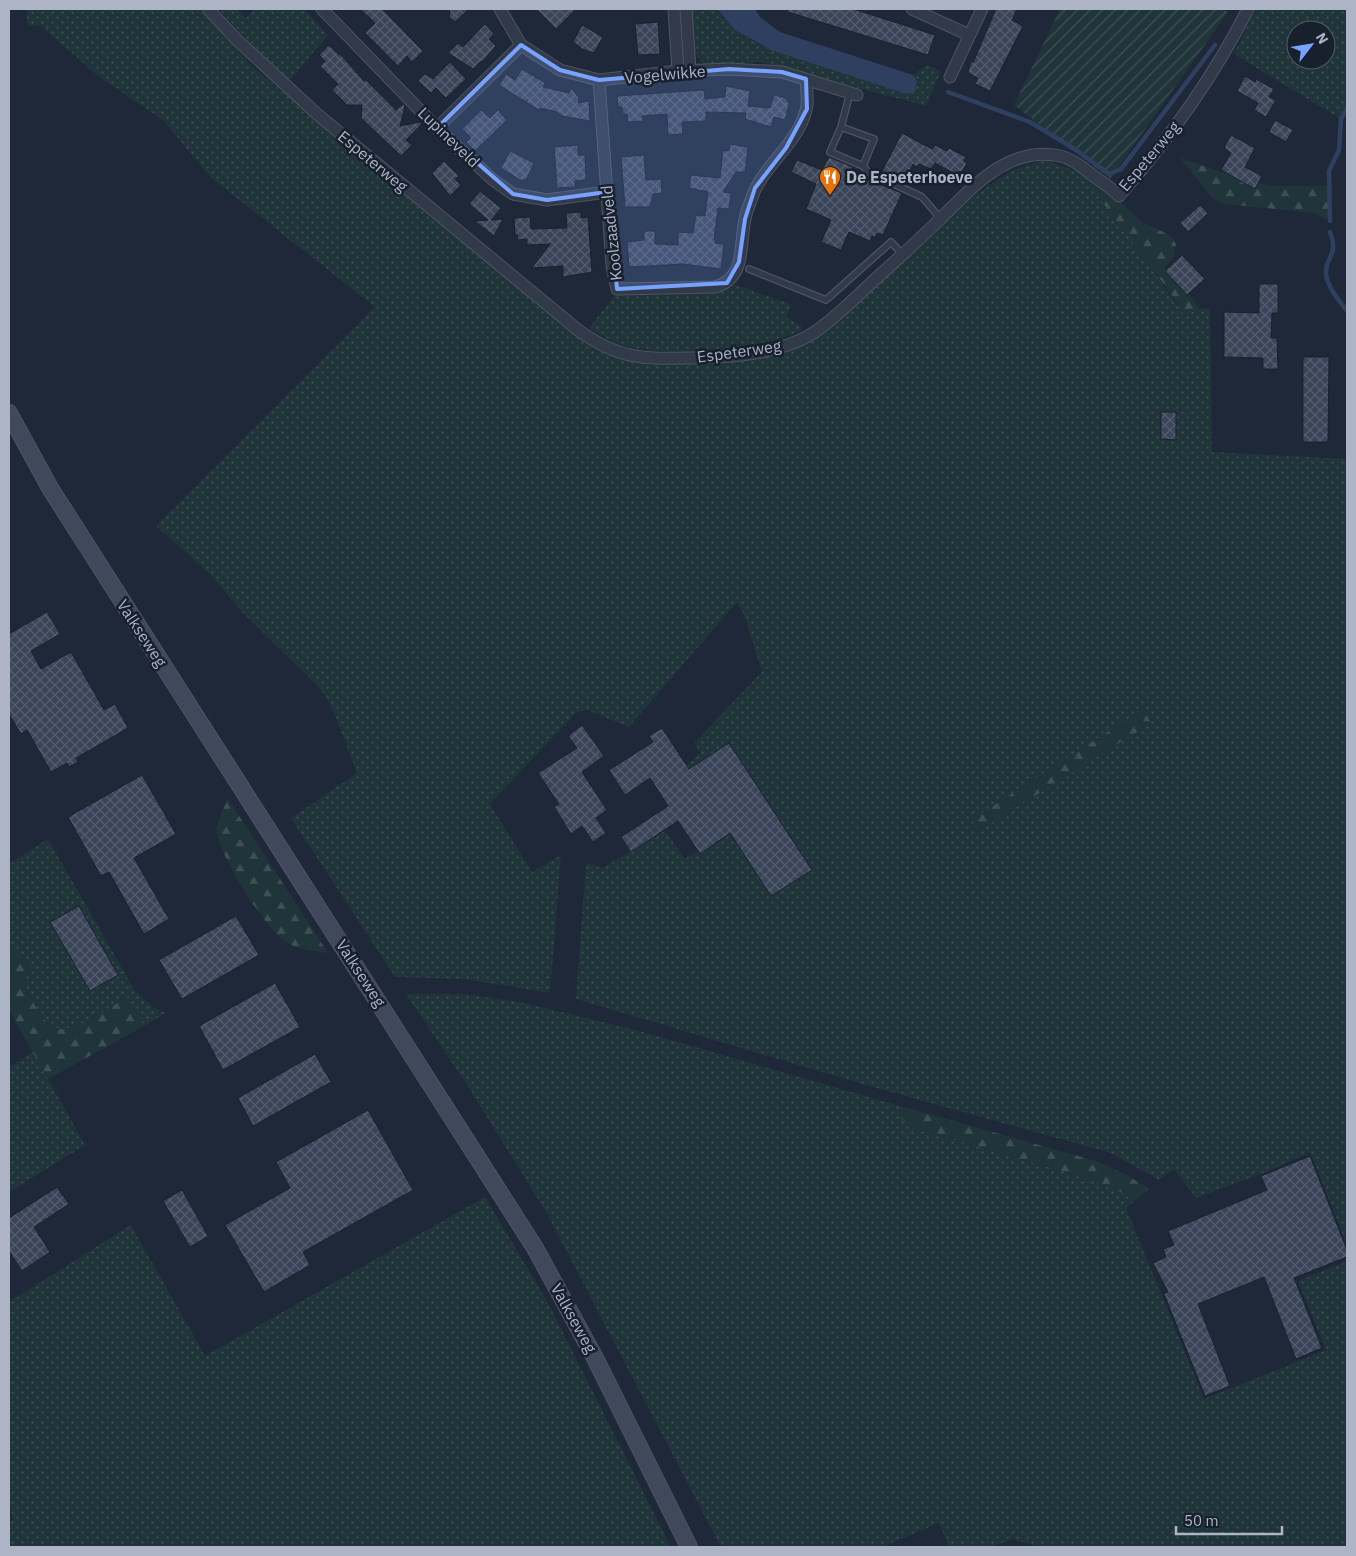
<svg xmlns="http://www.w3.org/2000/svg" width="1356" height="1556" viewBox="0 0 1356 1556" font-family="'IBM Plex Sans',sans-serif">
<defs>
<pattern id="grass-dots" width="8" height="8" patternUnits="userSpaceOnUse" patternTransform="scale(1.25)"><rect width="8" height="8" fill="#203539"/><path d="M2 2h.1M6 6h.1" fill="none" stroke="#3e5054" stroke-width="1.8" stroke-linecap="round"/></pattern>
<pattern id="forest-firs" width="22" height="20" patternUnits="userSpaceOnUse" patternTransform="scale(1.25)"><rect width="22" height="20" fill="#203539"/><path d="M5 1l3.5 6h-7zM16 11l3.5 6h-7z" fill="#3e5054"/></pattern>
<pattern id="garden-furrows" width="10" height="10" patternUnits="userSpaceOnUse" patternTransform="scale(1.25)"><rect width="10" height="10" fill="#203539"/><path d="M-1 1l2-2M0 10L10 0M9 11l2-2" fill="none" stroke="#3e5054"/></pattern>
<pattern id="building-cross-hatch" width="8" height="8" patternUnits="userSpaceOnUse" patternTransform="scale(1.25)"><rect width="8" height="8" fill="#3a4559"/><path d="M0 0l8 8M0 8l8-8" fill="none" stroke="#545d6f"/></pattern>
</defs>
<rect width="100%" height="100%" fill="#1e2838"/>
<path fill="url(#grass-dots)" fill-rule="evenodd" d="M26 9H199L254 68 598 348 687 362 817 336 838 322 966 201 1011 171 1044 160 1080 172 1131 239 1185 316 1199 308 1210 309 1212 452 1347 459V1245L1310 1152 1269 1171 1196 1198 1174 1169 1159 1180 1111 1153 869 1086 576 999 586 863 602 868 665 831 685 859 727 829 684 767 701 753 694 743 762 672 745 617 737 602 629 727 587 710 577 712 490 804 532 872 561 855 550 993 465 979 395 977 291 818 357 773 336 718 327 698 316 684 243 613 209 573 156 526 375 307 210 177 164 121 98 76 40 25 28 26Z
M219 9H237L246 18 255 9H304L328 35 290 80 258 52Z
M692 9H717L722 17 744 36 771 50 917 81 913 75 926 65 941 71 926 106 762 62 705 64C688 53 693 27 692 9Z
M1256 9H1347V106L1339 118 1234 54ZM1296 30H1326V60H1296Z
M731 285H737L792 305 786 317 802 327V330C764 350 657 360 616 343 607 339 598 333 589 328L615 295 718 293Z
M48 839 135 991 153 1007 166 1013 144 1026 127 997C110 1007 71 1038 51 1026 42 1020 38 1010 33 1002 25 987 23 982 30 967L9 943V864Z
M406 994H464L520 1002 636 1030 900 1106C902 1125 904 1123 921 1130L1093 1180 1125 1194 1133 1202 1126 1208 1204 1399 1326 1350 1298 1281 1347 1261V1547H1039L1012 1539 992 1547H949L939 1523 887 1545 888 1547H721L546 1212 469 1088Z
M33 1052 85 1145 9 1192V1067Z
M485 1197 547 1301 671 1547H9V1525L13 1519 9 1502V1302L131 1225 205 1356Z"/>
<path fill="url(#forest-firs)" d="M1180 158 1252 182 1273 186H1333L1329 220 1314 213 1224 204 1213 199Z
M1080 172 1094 180 1124 205 1141 222 1170 235 1176 244 1174 257 1164 268 1187 292 1199 308 1185 316 1171 294Z
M1143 709 1151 723 977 832 976 817Z
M228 799 328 953C313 951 298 950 284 941 266 929 214 849 217 828 218 818 224 808 228 799Z
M9 943 31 967C23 982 25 987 33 1002 38 1010 43 1020 51 1026 71 1038 110 1007 127 997L144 1026 48 1079 9 1010Z
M900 1106 1096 1161 1127 1175 1149 1189 1133 1202 1125 1194 1093 1180 921 1130C904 1123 902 1125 900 1106Z"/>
<path fill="url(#garden-furrows)" d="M1060 9H1223L1228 12 1110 179 1014 105Z"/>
<path fill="#2f3f5f" d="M717 9H755L761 18 780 32 913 75 917 81 915 92 907 94 771 50 735 30Z"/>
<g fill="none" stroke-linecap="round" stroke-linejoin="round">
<path stroke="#2f3f5f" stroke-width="4.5" d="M948 92 1030 122 1073 148 1109 174 1121 169 1215 45
M1330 221 1329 171 1339 150 1341 119 1347 109
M1330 232C1339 257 1326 254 1326 273 1327 287 1339 300 1347 311"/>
</g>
<path fill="url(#building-cross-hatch)" stroke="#1a212f" d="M360 9H382L423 51 412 62 407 56 398 66 365 33 375 23Z
M450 9H469L455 22 449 17Z
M536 9H576L556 29Z
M788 9H853L935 35 928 55 788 12Z
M996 9H1017L1012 20 1023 26 990 91 975 84 978 78 968 73 971 61 973 63Z
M658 22 660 54 638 55 635 24Z
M485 24 494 34 489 39 496 46 482 62 481 61 473 69 448 53 458 43 463 47Z
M582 25 603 37 594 53 582 49 573 42Z
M329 45 339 55 340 54 364 81 366 80 396 110 403 104 405 106 400 126 420 122 422 124 406 140 412 145 401 156 361 118 362 105H347L332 90 338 84 320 66 325 61 319 55Z
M450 62 466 79 446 98 436 88 431 93 418 81 425 74 433 79Z
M522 69 545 83 543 87 569 93 571 88 579 98 578 103 589 101 590 121 562 116 557 112 540 108 539 110 526 102 527 100 526 102 499 85 506 74 515 80Z
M1245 76 1255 82 1256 79 1274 89 1269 97 1276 100 1266 117 1254 110 1258 103 1237 91Z
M726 86 750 91 748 106 770 108 774 95 786 98 789 104 785 120 774 117 771 127 745 119 746 113 706 112V121L682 122 683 134 668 135 667 114 642 116 643 121 628 122 627 114H623L622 107H618L617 96 704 90 705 99 725 97Z
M481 110 490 118 498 110 507 120 475 151 466 142 471 138 462 129Z
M1275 120 1293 130 1286 142 1269 132Z
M902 133 932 149 935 145 947 151 949 148 966 157 964 161 967 163 962 172 959 171 957 175 935 163 931 169 919 164 917 167 913 164 905 184 881 173Z
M1231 135 1255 148 1245 167 1262 176 1255 189 1221 170 1231 153 1224 148Z
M730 144 748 147 745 172H736L723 192 731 193 729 209 718 208 714 240H716L715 243 724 244 721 269 683 264 629 267 627 242 644 240V231H655V244L678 245V232L693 233 696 215 705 216 708 192 689 188 691 175 720 178 723 150 729 151Z
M578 145V155H585L586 180 575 181V187L557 188 554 147Z
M510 151 534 163 526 180H520L501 168Z
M644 155 646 180 661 179 662 193 653 194 650 207H625L621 157Z
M829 157 853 167 850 173 902 193 883 235 877 233 875 237 872 236 870 241 849 232 841 250 821 242 831 220 806 209 816 184 791 172 797 160 822 170Z
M444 161 459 176 455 179 461 185 450 196 432 173Z
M480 191 501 208 491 220 503 219 494 236 475 221 488 220 469 204Z
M1200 205 1208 213 1188 232 1180 223Z
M581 212V218L588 217 592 272 563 277V266L532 268 550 244 527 245V239L518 240 517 234 515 235 514 218 530 217 531 229 567 228 566 213Z
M1182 255 1205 279 1187 295 1165 271Z
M1259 284H1278V313H1272L1271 338H1277L1278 369H1263V358L1224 357V312L1259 313Z
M1303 357H1329L1328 442H1303Z
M1161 412H1176V440L1161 439Z
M47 612 60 634 31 651 41 669 71 652 104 710 115 704 128 728 76 758 78 762 69 767 67 763 51 772 27 730 21 734 9 714V634Z
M582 725 604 756 582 772 607 810 596 818 606 833 593 842 582 826 571 834 554 807 559 804 538 773 577 748 568 736Z
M662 728 689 769 729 743 812 870 771 896 730 833 700 854 678 821 631 852 621 837 668 806 650 778 625 795 609 770 653 742 649 736Z
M142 775 176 834 134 858 169 919 144 934 109 872 101 876 68 817Z
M79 906 118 975 90 991 50 922Z
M236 916 259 955 182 999 159 960Z
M275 983 300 1027 223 1070 199 1026Z
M315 1054 331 1082 253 1126 238 1098Z
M368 1110 413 1190 303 1252 310 1265 264 1292 225 1225 290 1188 276 1162Z
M1310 1156 1347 1250V1257L1294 1278 1322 1348 1296 1359 1264 1277 1198 1304 1230 1386 1205 1396 1164 1294 1168 1292 1153 1263 1166 1257 1163 1249 1174 1245 1168 1231 1267 1190 1261 1176Z
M57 1187 69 1204 34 1227 50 1252 22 1271 9 1251V1218Z
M182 1190 208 1236 190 1247 163 1201Z"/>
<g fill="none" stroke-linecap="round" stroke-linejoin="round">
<g stroke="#4c5464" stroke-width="8">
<path id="lane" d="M841 127 874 139 863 166 830 152 841 127 850 93
M863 166 868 172 922 197 941 219
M749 269 826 300 891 242 902 254"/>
</g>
<g stroke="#4c5464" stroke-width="13">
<path id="street" d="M208 9 239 42 317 114 578 330C620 360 643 359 692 358 733 357 785 354 819 329 837 316 854 299 870 284 893 263 917 242 939 220 972 188 1008 145 1060 156 1074 159 1084 169 1095 177 1103 183 1112 188 1119 196 1171 137 1213 78 1248 9
M322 9 437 128 493 180 513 194 547 200 607 192
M500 9 521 45 560 70 599 80 678 71 729 69 782 72 857 95
M674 9 678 71
M686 9 690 70
M912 9 969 35
M950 77 982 9
M599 80 612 266 617 289 715 287C747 278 739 245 745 219 746 212 750 204 752 197 764 164 798 144 806 110 809 101 806 88 806 79
M437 128 521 45"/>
</g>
<g stroke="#4c5464" stroke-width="18">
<path id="secondary" d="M9 413 50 488 535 1248 595 1358 689 1547"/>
</g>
<use href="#lane" stroke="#323a49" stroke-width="5.5"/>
<use href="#street" stroke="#323a49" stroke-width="11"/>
<use href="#secondary" stroke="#40485c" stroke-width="16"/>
</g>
<path fill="#78a2ff" fill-opacity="0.2" stroke="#78a2ff" stroke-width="4" stroke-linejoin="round" d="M521 45 560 70 599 80 729 69 782 72 806 79 807 109 786 148 755 188 745 219 739 262 727 283 617 289 607 192 547 200 513 194 437 128Z"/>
<defs>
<g id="restaurant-pin" transform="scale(1.125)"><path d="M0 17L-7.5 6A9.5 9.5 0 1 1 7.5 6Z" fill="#e8710a" stroke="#181f2d"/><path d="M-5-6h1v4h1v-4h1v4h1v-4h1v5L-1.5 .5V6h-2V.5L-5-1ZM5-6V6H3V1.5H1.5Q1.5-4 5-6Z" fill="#fff"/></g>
</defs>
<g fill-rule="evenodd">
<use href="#restaurant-pin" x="830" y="177"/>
</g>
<g text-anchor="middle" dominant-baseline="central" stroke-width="5" stroke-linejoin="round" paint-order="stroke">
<g font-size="16" fill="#acb4c6" stroke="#181f2d">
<text transform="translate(665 74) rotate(-5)">Vogelwikke</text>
<text transform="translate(449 137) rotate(44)">Lupineveld</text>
<text transform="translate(1149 156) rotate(-50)">Espeterweg</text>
<text transform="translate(373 161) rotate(40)">Espeterweg</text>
<text transform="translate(611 233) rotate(-96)">Koolzaadveld</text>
<text transform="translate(739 351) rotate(-8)">Espeterweg</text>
<text transform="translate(142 633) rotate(57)">Valkseweg</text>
<text transform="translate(361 973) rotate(57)">Valkseweg</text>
<text transform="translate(574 1318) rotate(61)">Valkseweg</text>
</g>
<g font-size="16" font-weight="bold" fill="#acb4c6" stroke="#181f2d" text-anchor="start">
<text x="846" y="177">De Espeterhoeve</text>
</g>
</g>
<rect width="1356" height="1556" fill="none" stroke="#acb4c6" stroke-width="20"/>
<g transform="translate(1311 45) rotate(59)"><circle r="24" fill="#181f2d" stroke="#535b6a"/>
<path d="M0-4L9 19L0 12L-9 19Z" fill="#78a2ff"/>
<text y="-8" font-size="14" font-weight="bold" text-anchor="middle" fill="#acb4c6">N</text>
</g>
<path d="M1176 1526v8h106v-8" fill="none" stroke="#acb4c6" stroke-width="2.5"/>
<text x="1184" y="1526" font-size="15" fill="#acb4c6" stroke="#181f2d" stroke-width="4" paint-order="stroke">50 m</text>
</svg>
